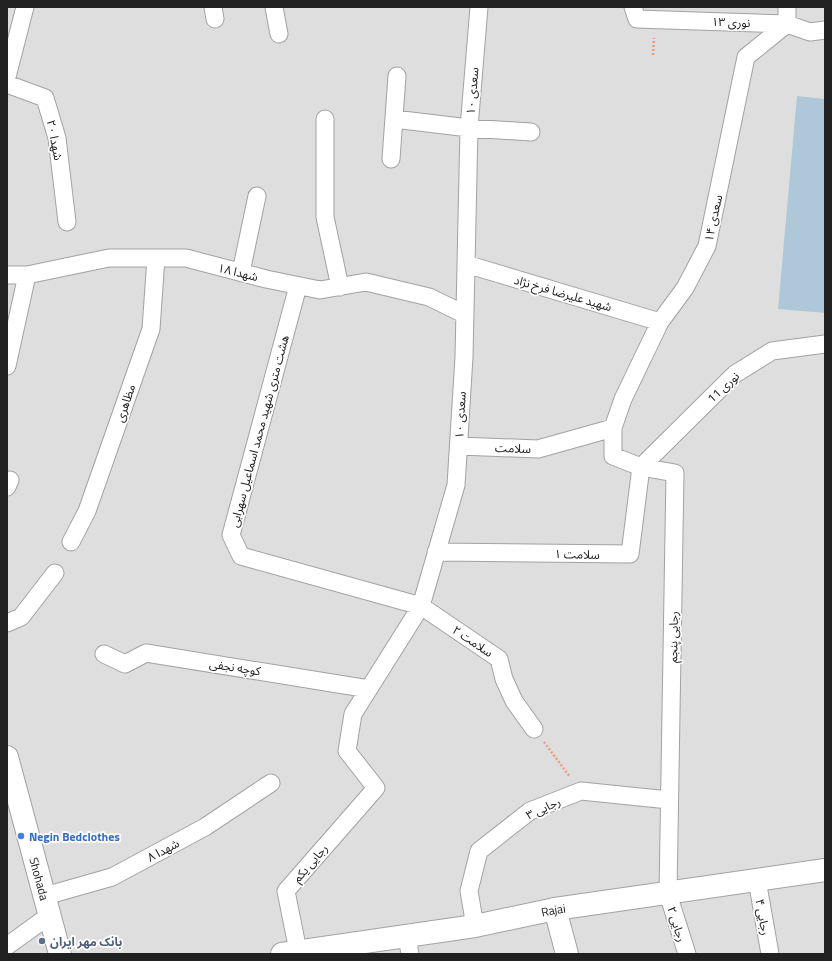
<svg xmlns="http://www.w3.org/2000/svg" width="832" height="961" viewBox="0 0 832 961" font-family="'Titillium Web','Noto Sans Arabic',sans-serif">
<rect width="100%" height="100%" fill="#f0efe9"/>
<path fill="#dfdede" d="M7 7H825V954H7Z"/>
<path fill="#afc8d9" d="M797 96 825 99V313L778 309Z"/>
<g fill="none" stroke-linecap="round" stroke-linejoin="round">
<g stroke="#a2a2a2" stroke-width="19">
<path id="minor" d="M213 7 215 19
M274 7 279 34
M633 7 637 19 787 24 810 32 825 30
M7 77 25 7
M7 84 45 98 57 138 67 222
M325 119V217L340 287
M394 119 469 128 531 132
M391 159 397 76
M466 264 660 322
M241 272 257 196
M7 275H27L109 258H186L266 279 320 290 366 282 429 297 464 314
M298 286 231 535 241 556 421 606 499 659 504 679 514 701 534 729
M7 366 27 275
M459 446 538 449 613 428
M7 487 10 480
M71 542 87 511 151 329 156 258
M436 552 630 554 641 467 735 374 772 351 825 344
M7 623 21 617 55 573
M104 654 125 664 146 653 369 689
M757 880 770 954
M45 896 112 877 205 827 271 783
M475 926 469 891 479 851 530 811 581 791 669 800
M407 936 410 954
M7 946 50 915
M298 951 286 891 376 788 347 751 353 714 421 606 456 485 464 357 469 128 479 7
M687 954 668 894 675 473 641 467 613 456V428L623 399 660 322 685 288 707 246 746 57 787 24V7"/>
</g>
<g stroke="#a2a2a2" stroke-width="24">
<g id="tertiary">
<path id="s1" d="M7 757 60 954"/>
<path d="M555 909 567 954"/>
<path id="s2" d="M282 954 475 926 555 909 825 870"/>
</g>
</g>
<path stroke="#eb9d7f" stroke-width="2.5" stroke-dasharray="2 2" stroke-linecap="butt" d="M653 55 654 38
M544 742 570 777"/>
<use href="#minor" stroke="#fff" stroke-width="17"/>
<use href="#tertiary" stroke="#fff" stroke-width="22"/>
</g>
<circle fill="#3f7fe0" stroke="#fff" stroke-width="1.5" cx="21" cy="836" r="4"/>
<circle fill="#5c6f8a" stroke="#fff" stroke-width="1.5" cx="42" cy="941" r="4"/>
<g text-anchor="middle" dominant-baseline="central" stroke-width="3.5" stroke-linejoin="round" paint-order="stroke">
<g font-size="12" fill="#212121" stroke="#fff">
<text transform="translate(731 22) rotate(2)">نوری ۱۳</text>
<text transform="translate(472 91) rotate(-85)">سعدی ۱۰</text>
<text transform="translate(55 140) rotate(79)">شهدا ۲۰</text>
<text transform="translate(713 218) rotate(-78)">سعدی ۱۴</text>
<text transform="translate(238 272) rotate(14)">شهدا ۱۸</text>
<text transform="translate(563 293) rotate(16)">شهید علیرضا فرخ نژاد</text>
<text transform="translate(723 387) rotate(-43)">نوری 11</text>
<text transform="translate(125 403) rotate(-71)">مظاهری</text>
<text transform="translate(460 415) rotate(-87)">سعدی ۱۰</text>
<text transform="translate(259 431) rotate(-75)">هشت متری شهید محمد اسماعیل سهرابی</text>
<text transform="translate(513 448) rotate(2)">سلامت</text>
<text transform="translate(577 554) rotate(1)">سلامت ۱</text>
<text transform="translate(673 637) rotate(-89)">رجایی پنجم</text>
<text transform="translate(473 641) rotate(34)">سلامت ۲</text>
<text transform="translate(235 667) rotate(9)">کوچه نجفی</text>
<text transform="translate(543 808) rotate(-25)">رجایی ۳</text>
<text transform="translate(163 850) rotate(-28)">شهدا ۸</text>
<text transform="translate(310 863) rotate(-49)">رجایی یکم</text>
<text stroke="none"><textPath href="#s1" startOffset="126">Shohada</textPath></text>
<text stroke="none"><textPath href="#s2" startOffset="275">Rajai</textPath></text>
<text transform="translate(763 917) rotate(80)">رجایی ۴</text>
<text transform="translate(677 924) rotate(73)">رجایی ۲</text>
</g>
<g font-size="12" font-weight="bold" fill="#366cbe" stroke="#fff" text-anchor="start">
<text x="29" y="836">Negin Bedclothes</text>
</g>
<g font-size="12" font-weight="bold" fill="#4e5e75" stroke="#fff" text-anchor="start">
<text x="50" y="941">بانک مهر ایران</text>
</g>
</g>
<rect width="832" height="961" fill="none" stroke="#212121" stroke-width="16"/>
</svg>
